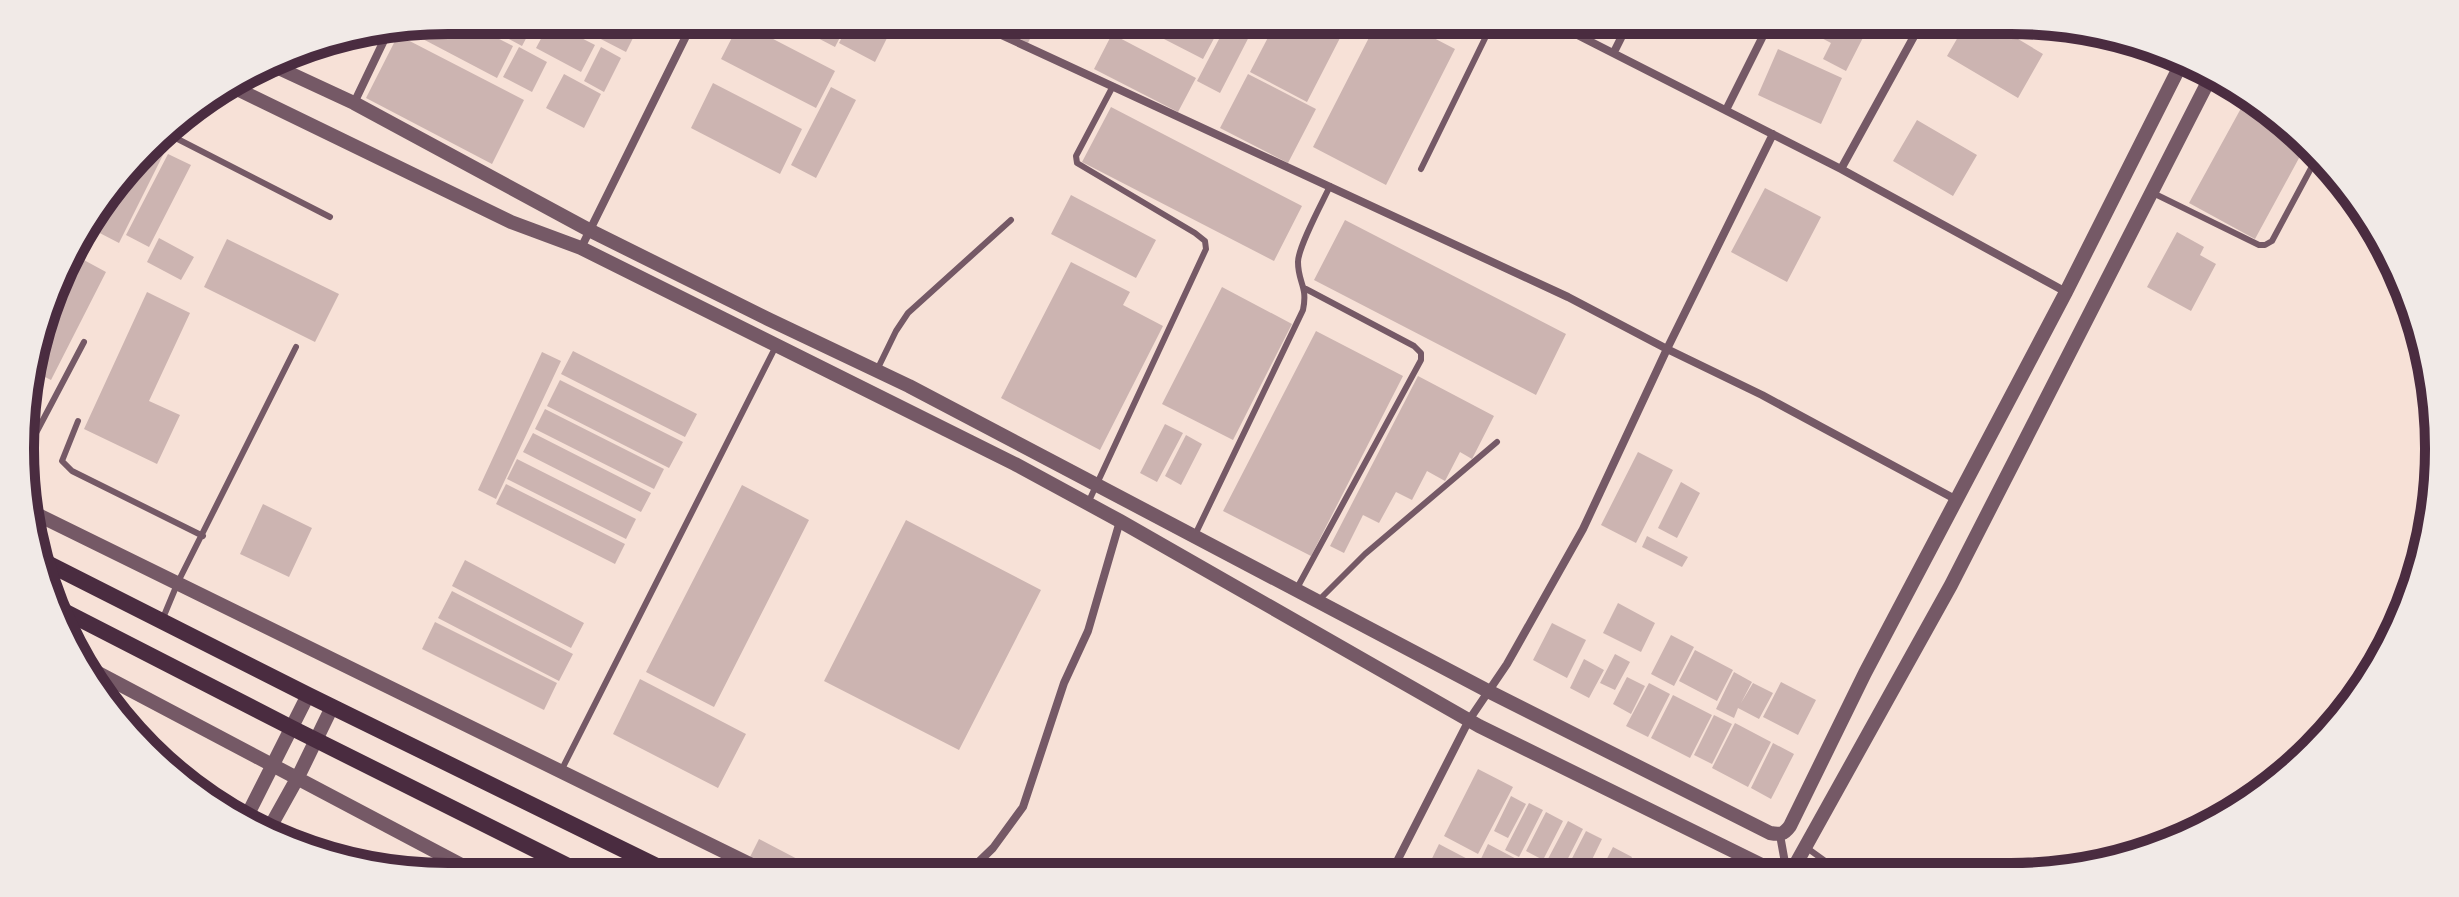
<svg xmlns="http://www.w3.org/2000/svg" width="2459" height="897" viewBox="0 0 2459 897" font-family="'Sofia Sans Condensed',sans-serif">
<rect width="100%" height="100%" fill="#f7e1d7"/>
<path fill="#ccb4b1" d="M448 20H462L513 46 497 78 419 37 426 24Z
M485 20H536L522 46 483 25Z
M564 20H642L626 52Z
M783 20H849L835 47Z
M851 20H896L875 62 839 43Z
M984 20H1039L1028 43Z
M1115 20H1139L1132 34 1113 24Z
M1174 20H1197L1218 31 1203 59 1164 39Z
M1229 20H1236L1253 29 1220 93 1197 81Z
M1277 20H1305L1340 38 1307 102 1250 72Z
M1332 20H1355L1350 30Z
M1378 20H1399L1455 49 1386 185 1313 147Z
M1795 20H1872L1846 71 1823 59 1831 43 1793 23Z
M550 22 595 45 581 72 536 48Z
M740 22 835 71 816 108 721 59Z
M1965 25 1991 39 1998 27 2043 54 2018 98 1947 56Z
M1112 34 1196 78 1178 112 1094 69Z
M398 35 524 100 492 164 366 98Z
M519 47 547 62 532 92 503 77Z
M601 47 621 58 604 92 584 81Z
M1778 49 1842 78 1821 124 1758 95Z
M564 74 601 94 584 128 546 108Z
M1248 74 1316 109 1288 163 1220 128Z
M713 83 802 129 780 174 691 128Z
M831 87 856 100 816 178 791 165Z
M2245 101 2283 121 2305 147 2255 239 2189 203Z
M1111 107 1302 206 1274 261 1082 162Z
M1917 120 1977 155 1953 196 1893 161Z
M150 146 164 153 119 243 90 228 101 206Z
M168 154 191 165 149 247 126 235Z
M1765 188 1821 217 1787 282 1731 252Z
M1071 195 1156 240 1136 278 1051 234Z
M1345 220 1566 334 1536 395 1314 280Z
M2177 232 2204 247 2200 255 2216 264 2191 311 2147 287Z
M159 238 194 257 181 280 147 262Z
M227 239 339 294 315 342 204 287Z
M71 253 106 272 51 380 31 370Z
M1071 262 1130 292 1123 305 1163 326 1100 450 1001 398Z
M1222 287 1292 324 1233 440 1162 404Z
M147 292 190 313 149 401 180 415 157 464 84 429Z
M1316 331 1403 376 1311 556 1223 511Z
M573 351 697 414 685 437 561 374Z
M542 352 561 361 496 499 478 490Z
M1418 376 1494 416 1472 459 1460 452 1445 481 1427 471 1412 500 1396 492 1379 523 1363 515 1344 553 1330 546Z
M560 380 683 442 669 468 547 406Z
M545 409 664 469 654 489 535 429Z
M1165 424 1183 433 1157 482 1140 473Z
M533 433 651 493 641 512 523 452Z
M1186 435 1202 444 1181 485 1165 476Z
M1638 452 1673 470 1636 543 1601 525Z
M517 459 636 519 626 539 507 479Z
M1681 482 1700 493 1677 538 1658 528Z
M506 484 625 544 615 564 496 504Z
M742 485 809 520 714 707 646 672Z
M263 504 312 528 289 577 240 554Z
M906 520 1041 590 959 750 824 681Z
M1647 536 1688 557 1682 567 1642 547Z
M465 560 584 623 571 648 452 586Z
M452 591 573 654 559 681 438 618Z
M1618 603 1655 623 1641 652 1603 633Z
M435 622 557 683 544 710 422 649Z
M1552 623 1586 640 1567 678 1533 660Z
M1671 635 1694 647 1674 686 1651 674Z
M1695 650 1733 670 1717 701 1679 681Z
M1615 654 1630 662 1615 690 1600 683Z
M1584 659 1604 670 1589 698 1570 688Z
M1734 672 1752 682 1741 703 1753 683 1773 693 1759 719 1738 708 1734 718 1716 709Z
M1627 677 1645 686 1631 714 1613 704Z
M640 679 746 734 718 788 613 734Z
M1781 682 1816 700 1798 735 1763 717Z
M1649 683 1670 694 1648 737 1626 726Z
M1673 695 1712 715 1690 758 1651 738Z
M1714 715 1732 724 1712 764 1694 755Z
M1735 723 1771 742 1748 787 1712 768Z
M1773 743 1794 754 1771 799 1751 788Z
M1478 769 1513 787 1478 854 1444 836Z
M1511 796 1526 804 1508 838 1494 831Z
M1529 803 1543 810 1519 857 1505 850Z
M1546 812 1563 821 1543 860 1526 851Z
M1568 821 1583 829 1560 874H1540Z
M1586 831 1602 839 1585 874H1564Z
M759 839 824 873 822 876H776L748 861Z
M1439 844 1479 865 1474 875H1424Z
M1488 844 1539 871 1537 874 1489 875 1492 869 1479 863Z
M1613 847 1632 857 1623 874H1599Z"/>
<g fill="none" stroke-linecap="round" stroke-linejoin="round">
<path stroke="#755966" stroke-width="6" d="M162 131 330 217
M1421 169 1494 20
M2153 193 2259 245H2265L2272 241 2316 159
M877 370 896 331 908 313 1011 220
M78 421 62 461 72 471 203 536
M26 452 84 342
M1088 503 1206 249 1205 241 1195 233 1077 163 1076 156 1113 86
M1194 537 1303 310C1308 286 1298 283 1298 262 1298 247 1322 203 1330 186
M1296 590 1421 360V353L1414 346 1306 289
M1317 602 1365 554 1497 442
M163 618 178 582 296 347
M561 771 776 346
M1807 848 1843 874"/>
<path stroke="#755966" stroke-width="8" d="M969 20 1568 297 1667 349 1773 134
M1548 20 1841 169 2066 292
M1614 52 1630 20
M354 103 389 30
M1726 110 1771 20
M1841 169 1923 20
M581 248 694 20
M1780 835 1787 874
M1390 875 1469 720 1507 664 1583 529 1667 349 1762 395 1955 499
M964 876 993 848 1023 807 1064 683 1088 631 1120 521"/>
<path stroke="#755966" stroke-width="14" d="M272 65 354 103 589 230 768 319 909 386 1488 691 1770 833C1781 835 1784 834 1790 826L1865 673 2066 292 2181 64
M233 87 511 222 581 248 1015 464 1120 521 1479 726 1780 874
M28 510 774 876
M83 665 484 877
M246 818 308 695
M269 829 298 777 332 707
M1781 874H1787L1793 869 1951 585 2210 78"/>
<path stroke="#4a2c40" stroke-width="16" d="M39 559 308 695 677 876
M60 609 292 728 590 877"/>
</g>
<path d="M0 0H2459V897H0ZM448 34H2011A414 414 0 0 1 2425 448V449A414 414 0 0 1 2011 863H448A414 414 0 0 1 34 449V448A414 414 0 0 1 448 34Z" fill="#f1eae7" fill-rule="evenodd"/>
<path fill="none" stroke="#4a2c40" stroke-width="10" d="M448 34H2011A414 414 0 0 1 2425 448V449A414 414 0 0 1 2011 863H448A414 414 0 0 1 34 449V448A414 414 0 0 1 448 34Z"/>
</svg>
